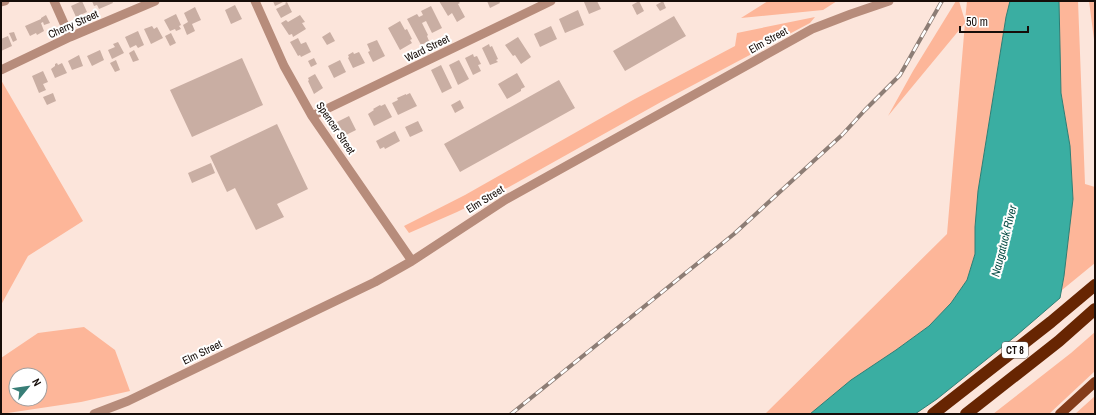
<svg xmlns="http://www.w3.org/2000/svg" width="1096" height="415" viewBox="0 0 1096 415" font-family="'Archivo Narrow',sans-serif">
<rect width="100%" height="100%" fill="#fce5db"/>
<path fill="#fdb699" fill-rule="evenodd" d="M768 1H837L823 10 741 18Z
M956 1H959L965 21 967 1H1010L1006 17 978 191 975 227V254L967 280 951 303 929 326 896 350 851 380 810 414H765L947 234 965 23 888 116 913 71Z
M1059 1H1078L1085 184 1095 187V263L1062 290 1073 199 1070 146 1061 93Z
M1089 1H1095V47Z
M815 17 810 23 661 102 509 187 457 212 409 233 404 226 465 195 633 100 735 46 737 33Z
M1 80 83 221 28 256 1 305Z
M84 327 115 350 130 391 81 402 1 414V358L38 333ZM16 375H40V399H16Z
M1095 332V371L1049 414H993L1071 353Z
M1095 396V414H1075Z"/>
<path fill="#3aaea2" stroke="#2f7e74" d="M1010 1H1059L1061 93 1070 146 1073 199 1064 276 1060 298 1017 335 937 399 915 414H810L851 380 896 350 929 326 951 303 967 280 975 254V227L978 191 1006 17Z"/>
<path fill="#c9aea3" d="M82 1 87 12 76 17 71 6Z
M92 1H112L113 3 99 9 97 5 94 6Z
M273 1H285L275 6Z
M439 1H458L460 3 458 4 465 17 457 22 452 13 448 16Z
M487 1H499L500 3 490 8Z
M586 1H597L601 9 589 14 584 2Z
M639 1 644 11 637 15 632 5Z
M663 1 666 8 660 11 656 5Z
M287 2 292 12 281 18 276 9 286 4 285 3Z
M235 5 242 19 231 24 225 10Z
M431 6 442 28 432 33 426 21 422 23 428 35 427 36 429 41 421 45 407 19 417 14 419 17 423 15 421 11Z
M195 7 201 20 192 24 195 31 187 35 183 25 188 22 184 13Z
M578 10 584 25 565 33 559 19Z
M176 14 181 25 179 26 181 29 176 31 175 29 170 31 164 20Z
M46 15 50 23 44 25 43 22 41 23 44 31 37 35 36 33 30 36 25 26 41 19V18Z
M300 15 305 22 302 23 306 29 293 37 292 34 289 35 281 23 286 20 288 22Z
M674 16 686 36 625 71 613 51Z
M400 21 405 30 407 29 412 39 410 40 412 43 400 50 388 28Z
M152 26 154 29 157 27 163 38 151 44 144 29Z
M551 26 557 39 540 47 534 34Z
M138 31 144 45 138 48 136 45 130 48 125 37Z
M14 32 17 40 13 42 9 33Z
M330 32 335 41 327 45 322 37Z
M171 33 176 43 170 46 165 36Z
M8 36 12 46 1 51V39Z
M518 37 531 57 521 64 515 55 513 56 505 45Z
M298 38 301 44 306 42 311 52 301 57 300 55 298 56 290 42Z
M377 40 385 56 373 62 368 52 370 51 367 44Z
M118 42 124 53 112 59 108 50 115 47 113 44Z
M489 44 490 47 492 46 498 59 496 60 498 62 490 65 482 48Z
M100 50 104 60 92 66 87 56Z
M134 50 139 60 133 62 129 53Z
M353 52 354 54 359 52 365 63 353 68 348 58 349 57 348 55Z
M473 54 474 57 477 56 481 64 478 65 481 71 473 75 465 58Z
M79 55 83 66 72 70 68 61Z
M242 58 263 105 192 137 170 90Z
M314 58 317 64 311 67 308 61Z
M116 60 120 70 115 72 110 63Z
M340 60 346 72 334 78 328 66Z
M459 60 469 79 458 85 449 65Z
M57 63 58 65 62 63 67 73 55 78 51 69 55 66V64Z
M441 65 452 88 442 93 431 70Z
M43 71 48 82 43 84 46 90 39 93 32 76Z
M517 73 525 87 521 89V91L507 99 498 84Z
M315 74 323 88 314 94 308 81 309 80 308 78Z
M559 80 575 108 460 172 444 144Z
M53 93 56 101 47 105 43 97Z
M410 93 417 106 398 115 392 103 398 100 397 98 406 94V95Z
M460 100 464 108 455 113 451 105Z
M385 104 392 117 374 126 368 114 374 110 373 109 380 105 381 106Z
M349 116 356 130 344 136 337 122Z
M418 121 423 131 410 137 405 127Z
M277 124 308 189 277 204 284 217 256 230 235 188 227 192 210 156Z
M395 131 400 141 385 149 384 147 380 149 376 141Z
M211 163 215 173 192 183 188 173Z"/>
<g fill="none" stroke-linecap="round" stroke-linejoin="round">
<path stroke="#b78c7b" stroke-width="9" d="M54 1 70 37
M255 1 284 66 312 116 412 261
M1 2 5 1
M1 70 70 37 155 1
M312 116 551 1
M94 414 128 401 375 282 412 261 505 200 812 29 851 14 889 1"/>
<path stroke="#843c1a" stroke-width="10" d="M1060 414 1095 382"/>
<path stroke="#672502" stroke-width="12" d="M933 414 1051 322 1095 285
M966 414 1059 341 1095 309"/>
<g stroke="#8d7d75" stroke-width="4">
<path id="rail" d="M511 414 734 234 842 135 865 110 900 75 942 1"/>
</g>
<use href="#rail" stroke="#fff" stroke-width="2.5" stroke-dasharray="8" stroke-linecap="butt"/>
</g>
<g text-anchor="middle" dominant-baseline="central" stroke-width="4" stroke-linejoin="round" paint-order="stroke">
<rect fill="#fff" stroke="#5c5653" stroke-width="1" x="1002" y="342" width="26" height="16" rx="3"/>
<g font-size="10" font-weight="bold" fill="#160d09">
<text x="1015" y="350">CT 8</text>
</g>
<g font-size="11" fill="#160d09" stroke="#fff">
<text transform="translate(73 24) rotate(-24)">Cherry Street</text>
<text transform="translate(768 40) rotate(-29)">Elm Street</text>
<text transform="translate(427 48) rotate(-26)">Ward Street</text>
<text transform="translate(336 128) rotate(56)">Spencer Street</text>
<text transform="translate(485 199) rotate(-32)">Elm Street</text>
<text transform="translate(202 352) rotate(-26)">Elm Street</text>
</g>
<g font-size="12" font-style="italic" fill="#11534c" stroke="#fff">
<text transform="translate(1004 241) rotate(-76)">Naugatuck River</text>
</g>
</g>
<rect width="1096" height="415" fill="none" stroke="#160d09" stroke-width="4"/>
<g transform="translate(28 387) rotate(61)"><circle r="19" fill="#ffffff" stroke="#a29e9d"/>
<path d="M0-3L7 15L0 10L-7 15Z" fill="#387e77"/>
<text y="-6" font-size="11" font-weight="bold" text-anchor="middle" fill="#160d09">N</text>
</g>
<path d="M960 26v6h68v-6" fill="none" stroke="#160d09" stroke-width="2"/>
<text x="966" y="26" font-size="12" fill="#160d09" stroke="#ffffff" stroke-width="3" paint-order="stroke">50 m</text>
</svg>
